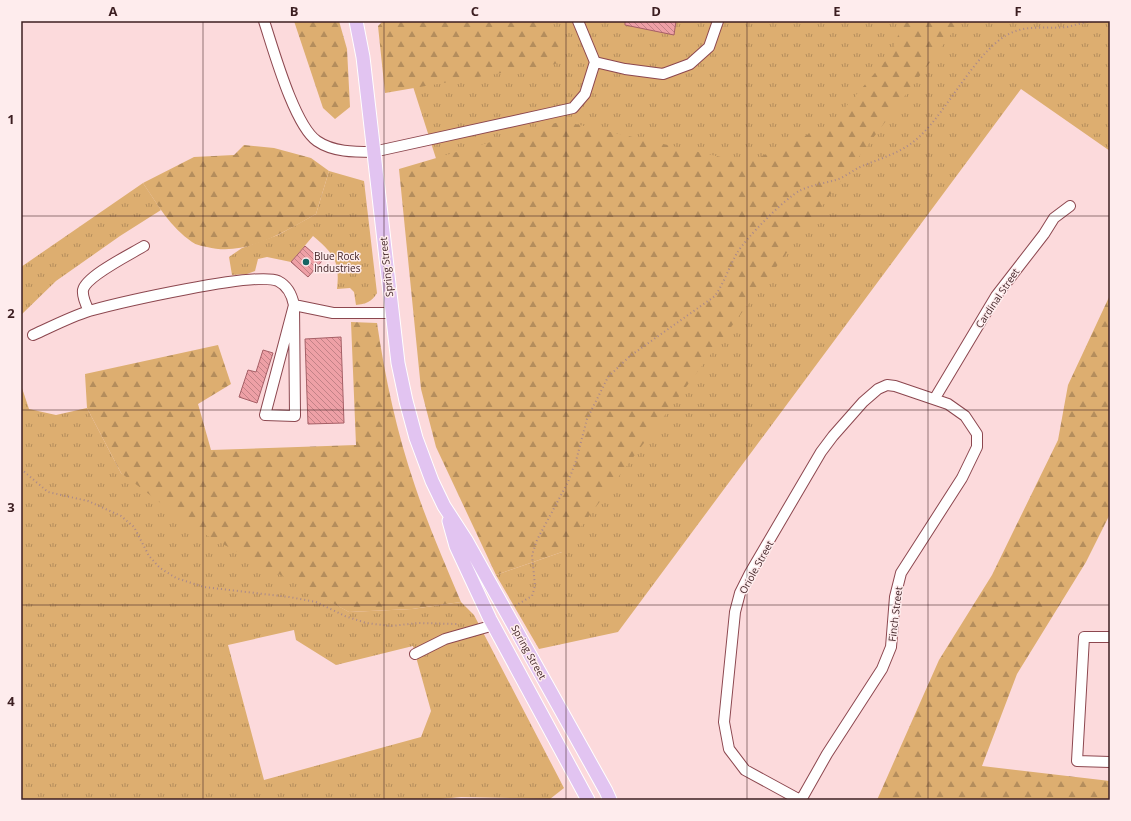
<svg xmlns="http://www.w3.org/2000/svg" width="1131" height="821" viewBox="0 0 1131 821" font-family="'Open Sans',sans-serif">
<defs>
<pattern id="grass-tufts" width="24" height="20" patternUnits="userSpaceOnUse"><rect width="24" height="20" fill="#ddae70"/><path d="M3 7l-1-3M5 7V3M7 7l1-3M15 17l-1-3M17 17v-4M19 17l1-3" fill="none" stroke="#b48d5c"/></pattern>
<pattern id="forest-firs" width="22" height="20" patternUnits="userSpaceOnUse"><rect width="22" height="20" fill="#ddae70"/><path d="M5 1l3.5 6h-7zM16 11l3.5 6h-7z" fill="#b48d5c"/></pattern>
<pattern id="building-back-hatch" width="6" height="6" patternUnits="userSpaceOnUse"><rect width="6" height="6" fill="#eea0a6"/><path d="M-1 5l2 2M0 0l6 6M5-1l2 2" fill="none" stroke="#c28287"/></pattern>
</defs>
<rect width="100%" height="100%" fill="#fcdadc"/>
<path fill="url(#grass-tufts)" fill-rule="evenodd" d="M392 21H1110V151L1021 89 618 632 539 649 496 575 562 552Z
M329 171 364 181 377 293C372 302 365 304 356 305L354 292 350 288 337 289C340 261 334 254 313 236L291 262 267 257 258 259 255 271 247 274 232 275 229 257 242 248 278 235 316 214Z
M143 183 161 210 120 236 56 281 21 315V267Z
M21 385 29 409 56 415 87 408 121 473 303 586 349 612 412 609 461 602 474 615 564 788 550 799 461 797 430 800H21ZM294 630 296 640 336 665 413 646 431 711 421 737 264 780 228 645Z"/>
<path fill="url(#forest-firs)" d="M294 21H339L347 49 350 107 335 119 323 108Z
M383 21H536L564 43 560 63 385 93 378 26Z
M903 21H961L562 552 496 575 436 447 421 389 399 169 562 121 747 163 832 123 892 53Z
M244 145 274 148 311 158 329 171 316 214C284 232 245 257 207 247 202 246 196 245 192 242 171 228 157 204 143 183L194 157 234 155Z
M1110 295V514L1086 562 1017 674 982 766 1110 781V800H877L939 660 992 575 1058 440 1068 385Z
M351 322 377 323C385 378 397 433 415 486 428 525 445 564 461 602L412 609 349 612 195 529 121 473 87 408 85 374 218 345 231 384 198 404 211 450 356 445Z"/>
<path fill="url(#building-back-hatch)" stroke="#a65f66" d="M625 21H676L674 35 625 25Z
M305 246 322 261 308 277 291 262Z
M341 337 344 423 308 424 305 339Z
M263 350 273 353 257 403 239 397 248 370 256 372Z"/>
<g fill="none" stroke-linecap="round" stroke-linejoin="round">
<g stroke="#8c474f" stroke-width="12">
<path id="minor" d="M264 21C273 48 294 125 317 141 333 152 354 152 373 152L573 108 585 94 595 62 578 21
M595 62 625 69 663 74 690 64 709 47 718 21
M89 311C86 305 82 297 83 290 86 276 131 254 144 246
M33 335C51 327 70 317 89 311 118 303 256 271 278 281 288 286 292 295 294 305L295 416 265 415 294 305 333 313H391
M935 398 996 296 1044 234 1054 218 1070 206
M1110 637H1084L1077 761 1110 762
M415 654 445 639 494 625
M800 800 745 770 729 749 724 722 735 612 740 593 750 573 821 452 833 436 863 402 878 389 887 385 895 386 948 404 965 416 977 434V447L962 478 901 573 895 597 891 647 882 669 827 754 801 800"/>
</g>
<g stroke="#fff" stroke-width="15">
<path id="major" d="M356 21 363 57 398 363 406 401 416 438 432 481 444 506 466 540 606 791 610 800
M449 521 456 546 490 619 588 800"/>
</g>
<path stroke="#a9888b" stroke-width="2" stroke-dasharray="1 3" stroke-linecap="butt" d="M1106 21 1110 22
M21 469 48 492 88 501 121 516 134 527 149 556 160 568 176 578 204 587 289 597 316 602 345 616 366 623 391 626 418 623 457 624
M515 606 532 596 535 586 532 555 537 540 568 482 576 461 587 419 608 377 630 356 715 296C724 283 729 267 737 253 746 238 785 198 801 190 812 185 825 183 836 180 845 177 852 171 860 167 881 158 902 153 919 137 948 111 978 46 1013 32 1030 25 1049 29 1067 27 1077 25 1086 21 1096 21"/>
<use href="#minor" stroke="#fff" stroke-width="10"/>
<use href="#major" stroke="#e2c4f1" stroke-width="13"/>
</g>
<path fill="none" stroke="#3c1e21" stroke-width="1" stroke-opacity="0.55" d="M203 21V800M384 21V800M566 21V800M747 21V800M928 21V800M21 216H1110M21 410H1110M21 605H1110"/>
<circle fill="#156463" stroke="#feeced" stroke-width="1.5" cx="306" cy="262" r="4"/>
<g text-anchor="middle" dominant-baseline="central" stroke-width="3" stroke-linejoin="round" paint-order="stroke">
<g font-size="10" fill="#3c1e21" stroke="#feeced" text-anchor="start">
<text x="314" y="256">Blue Rock<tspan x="314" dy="12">Industries</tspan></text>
</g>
<g font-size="10" fill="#3c1e21" stroke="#feeced">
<text transform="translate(386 267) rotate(-96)">Spring Street</text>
<text transform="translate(997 298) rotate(-56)">Cardinal Street</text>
<text transform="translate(756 567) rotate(-61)">Oriole Street</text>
<text transform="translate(895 614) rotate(-83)">Finch Street</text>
<text transform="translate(529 652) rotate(61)">Spring Street</text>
</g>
</g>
<rect width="1131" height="821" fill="none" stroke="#feeced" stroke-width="44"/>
<rect x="22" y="22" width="1087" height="777" fill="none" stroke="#3c1e21" stroke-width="1.5"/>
<g font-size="13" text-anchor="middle" font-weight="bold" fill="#3c1e21">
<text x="113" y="16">A</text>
<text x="294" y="16">B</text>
<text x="475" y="16">C</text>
<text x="656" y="16">D</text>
<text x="837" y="16">E</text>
<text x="1018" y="16">F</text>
<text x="11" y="124">1</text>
<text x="11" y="318">2</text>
<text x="11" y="512">3</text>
<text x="11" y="706">4</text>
</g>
</svg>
